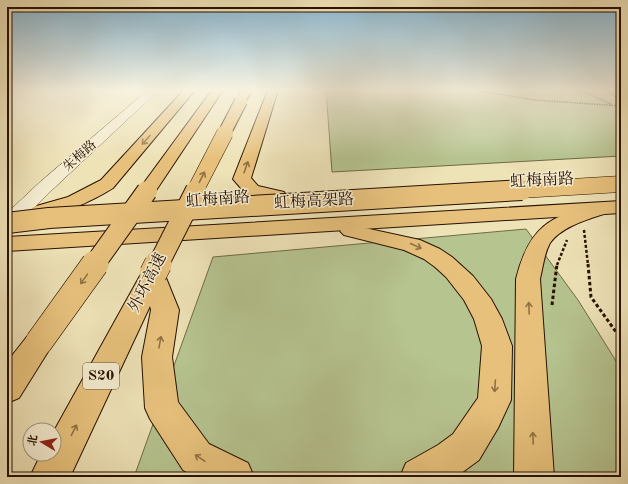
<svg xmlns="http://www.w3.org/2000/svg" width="628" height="484" viewBox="0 0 628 484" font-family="'Old Standard TT','Noto Serif SC',serif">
<rect width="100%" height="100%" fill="#eee2b7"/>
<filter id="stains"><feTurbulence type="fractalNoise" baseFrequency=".005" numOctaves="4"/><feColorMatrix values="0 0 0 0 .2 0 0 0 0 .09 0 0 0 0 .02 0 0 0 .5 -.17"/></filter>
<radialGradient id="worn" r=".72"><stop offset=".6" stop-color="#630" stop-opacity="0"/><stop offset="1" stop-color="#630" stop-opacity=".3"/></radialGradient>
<path fill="#b6c490" stroke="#6f6a48" d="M326 90H621V156L332 172Z
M526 229 578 300 621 369V477H134L213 257Z"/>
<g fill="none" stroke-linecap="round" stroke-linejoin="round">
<g stroke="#5a442e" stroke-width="1">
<path id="tertiary" d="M148 90H159L52 190 14 228 7 230V213L40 182Z"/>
</g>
<g stroke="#281000" stroke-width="2">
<path id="primary" d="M621 201V213L7 251V237Z"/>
</g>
<g stroke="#281000" stroke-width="2">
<path id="motorway" d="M184 90H195L113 188C96 199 54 220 33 215L30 211 33 207 68 197 101 180Z
M212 90H223L153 195 147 196 141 195 138 191Z
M242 90H252L245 103H237L235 101Z
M268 90H278L251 178 258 186 284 192 286 196 284 200 277 202 246 194 233 179Z
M600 203 607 205 610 209 607 213C589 219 562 226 550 243 544 254 543 267 540 279L554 477H514L516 279C529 227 549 216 600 203Z
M351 225 420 240 440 249 452 257 473 276 491 299 502 319 512 346 511 400 498 428 479 460 456 477H400L406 463 438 445 453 434 473 405 478 398 482 346 474 319 464 300 446 277 435 267 424 259 404 250 344 235 340 231 344 227Z
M153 266 162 268 179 310 172 357 178 402 209 444 248 463 254 477H195L183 470 150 419 145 408 142 357 151 310 150 306 70 477H30L41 454H54V431L141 274 144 268Z
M39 330 49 334 54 342 19 398 7 403V362L29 334Z"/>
</g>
<path stroke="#281000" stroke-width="1.5" stroke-dasharray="1.5 1" stroke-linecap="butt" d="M475 90 534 100 621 106
M580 90 611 104
M607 90 621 101"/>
<path stroke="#281000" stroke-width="2.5" stroke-dasharray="3 2" stroke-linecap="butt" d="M584 230 588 265
M557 265 567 240"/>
<path stroke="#281000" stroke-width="3" stroke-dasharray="3.5 2.5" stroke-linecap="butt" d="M588 264 591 297 621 339
M552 305 557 264"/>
<use href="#tertiary" fill="#f4ecd0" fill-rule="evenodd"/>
<use href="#primary" fill="#e7c17c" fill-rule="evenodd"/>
<use href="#motorway" fill="#e7c17c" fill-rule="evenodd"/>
<g stroke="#281000" stroke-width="17" stroke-linecap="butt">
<path id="trunk-bridge-far1" d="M505 191 621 184"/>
</g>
<g stroke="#281000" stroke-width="22" stroke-linecap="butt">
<path id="trunk-bridge" d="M7 223 49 218 522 190"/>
</g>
<g stroke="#281000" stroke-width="14" stroke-linecap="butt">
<path id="motorway-bridge-far3" d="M224 134 241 101"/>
</g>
<g stroke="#281000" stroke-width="17" stroke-linecap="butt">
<path id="motorway-bridge-far2" d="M195 191 225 133"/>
</g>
<g stroke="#281000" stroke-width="22" stroke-linecap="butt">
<path id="motorway-bridge-far1" d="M94 265 147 191
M158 265 196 190"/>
</g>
<g stroke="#281000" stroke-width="28" stroke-linecap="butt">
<path id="motorway-bridge" d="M153 274 158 264
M39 342 95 264"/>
</g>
<use href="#trunk-bridge-far1" stroke="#e7c17c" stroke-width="16"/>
<use href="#trunk-bridge" stroke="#e7c17c" stroke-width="20"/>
<use href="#motorway-bridge-far3" stroke="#e7c17c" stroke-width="12"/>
<use href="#motorway-bridge-far2" stroke="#e7c17c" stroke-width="16"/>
<use href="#motorway-bridge-far1" stroke="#e7c17c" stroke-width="20"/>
<use href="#motorway-bridge" stroke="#e7c17c" stroke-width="27"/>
</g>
<defs><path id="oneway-shaft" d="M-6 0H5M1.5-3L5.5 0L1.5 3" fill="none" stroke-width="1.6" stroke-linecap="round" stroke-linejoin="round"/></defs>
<g stroke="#917144">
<use href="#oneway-shaft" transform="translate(146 140) rotate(132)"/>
<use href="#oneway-shaft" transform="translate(246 167) rotate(-71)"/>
<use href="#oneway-shaft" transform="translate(202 177) rotate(-63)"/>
<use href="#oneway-shaft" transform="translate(416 246) rotate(25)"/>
<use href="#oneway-shaft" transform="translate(84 279) rotate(125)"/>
<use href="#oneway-shaft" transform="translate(529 308) rotate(-92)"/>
<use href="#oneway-shaft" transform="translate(160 342) rotate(-80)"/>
<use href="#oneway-shaft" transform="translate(495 386) rotate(94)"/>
<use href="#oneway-shaft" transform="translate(74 430) rotate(-63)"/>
<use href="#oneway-shaft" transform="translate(533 438) rotate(-92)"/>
<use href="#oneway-shaft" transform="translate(200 458) rotate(-146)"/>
</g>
<linearGradient id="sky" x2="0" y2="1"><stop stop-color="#89b8d4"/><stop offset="0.57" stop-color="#f7f2df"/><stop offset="1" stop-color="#f7f2df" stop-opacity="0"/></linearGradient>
<rect width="628" height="158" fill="url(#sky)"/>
<g text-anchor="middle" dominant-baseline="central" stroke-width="3" stroke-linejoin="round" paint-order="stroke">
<g font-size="13" fill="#281000" stroke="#f4ecd0">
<text transform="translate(80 156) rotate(-42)">朱梅路</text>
</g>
<rect fill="#f4ecd0" stroke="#65523e" stroke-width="1" x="83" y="363" width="36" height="26" rx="3"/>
<g font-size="15" font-weight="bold" fill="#281000">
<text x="101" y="376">S20</text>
</g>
<g font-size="16" fill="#281000" stroke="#f4ecd0">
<text transform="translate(542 181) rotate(-3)">虹梅南路</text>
<text transform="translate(218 200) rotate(-4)">虹梅南路</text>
<text transform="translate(314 202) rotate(-3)">虹梅高架路</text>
<text transform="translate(148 283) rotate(-63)">外环高速</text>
</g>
</g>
<rect width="628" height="484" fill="none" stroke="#eee2b7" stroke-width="24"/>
<rect x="8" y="8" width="612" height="468" fill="none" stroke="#281000" stroke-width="2"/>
<rect x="12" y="12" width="604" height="460" fill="none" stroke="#281000"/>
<g transform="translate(42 442) rotate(280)"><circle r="19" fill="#f4ecd0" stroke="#a2947d"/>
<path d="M0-3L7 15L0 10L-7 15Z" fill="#8f2418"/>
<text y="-6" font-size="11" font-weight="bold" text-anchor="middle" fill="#281000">北</text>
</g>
<rect width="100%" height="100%" filter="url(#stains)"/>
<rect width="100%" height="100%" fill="url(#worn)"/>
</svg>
